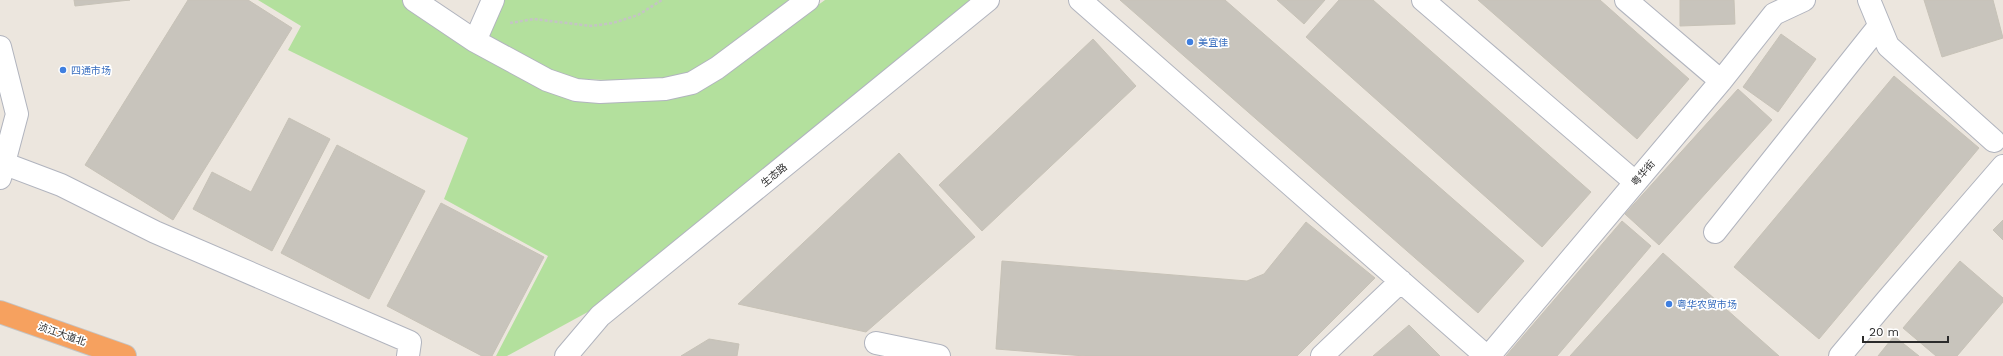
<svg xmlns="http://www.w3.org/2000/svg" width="2003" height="356" viewBox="0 0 2003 356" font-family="'Work Sans','Noto Sans SC',sans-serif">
<rect width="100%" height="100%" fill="#ece6de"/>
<path fill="#b3e09d" d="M258 0H404L574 96 722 74 825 0H975L597 307 507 356H496L548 256 444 199 468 138 288 50 301 26Z
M500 0H797L714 62 666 82 577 79 552 72 485 35Z"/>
<path fill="#c8c4bc" stroke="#c7c2b7" d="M74 0H130L75 6Z
M188 0H248L292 28 173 220 85 165Z
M1120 0H1225L1524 261 1478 313Z
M1277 0H1325L1304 24Z
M1339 0H1373L1591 192 1542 247 1306 37Z
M1478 0H1600L1689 79 1637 139Z
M1680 0H1734L1735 24 1680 26Z
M1924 0H1993L2003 38 1942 57Z
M1781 34 1816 59 1778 112 1743 87Z
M1093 39 1136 86 982 231 939 185Z
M1894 76 1979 148 1819 339 1734 267Z
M1738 89 1772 120 1659 245 1625 214Z
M289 118 330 139 272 251 193 209 212 172 251 192Z
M337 145 425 191 369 299 281 253Z
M899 153 975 237 866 332 738 304Z
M441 203 544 257 492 356H482L387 306Z
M2003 220V240L1993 230Z
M1622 221 1651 246 1557 356H1506Z
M1306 222 1375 278 1297 356H1085L996 349 1002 261 1247 281 1264 274Z
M1663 253 1779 356H1570Z
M1960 261 2003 298V302L1957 356H1936L1903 328Z
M1409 325 1440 356H1373Z
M1894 336 1919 356H1878Z
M709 339 739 344 737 356H681Z"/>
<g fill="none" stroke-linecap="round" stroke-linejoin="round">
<g stroke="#b1b4be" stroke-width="24">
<path id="minor" d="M414 0 475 41 547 80 576 90 600 92 665 89 692 83 717 68 808 0
M1080 0 1486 356
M1423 0 1635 182
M1626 0 1721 81
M1869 0 1888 46 1994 141
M475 41 493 0
M0 47 17 114 0 178
M0 162 61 185 155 232 410 342 408 356
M1715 232 1879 26
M876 343 939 356
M566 356 600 316 988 0
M1322 356 1401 281
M1489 356 1721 81 1774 14 1804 0
M1840 356 1887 300 2003 166"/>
</g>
<g stroke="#c4c4c4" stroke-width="24">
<path id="highway" d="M0 312 125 356"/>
</g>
<path stroke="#c4c4c4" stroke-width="2.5" stroke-dasharray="3 2" stroke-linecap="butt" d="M510 23 534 19 591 26 613 23 638 15 662 0"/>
<use href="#minor" stroke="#fff" stroke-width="22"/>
<use href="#highway" stroke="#f6a15f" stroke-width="22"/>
</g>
<g fill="#3f7fe0" stroke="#fff" stroke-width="1.5">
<circle cx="1190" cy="42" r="4"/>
<circle cx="63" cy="70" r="4"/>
<circle cx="1669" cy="304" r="4"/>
</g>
<g text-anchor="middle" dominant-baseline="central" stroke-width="3.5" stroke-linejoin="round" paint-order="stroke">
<g font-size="10" fill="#366cbe" stroke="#fff" text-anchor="start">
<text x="1198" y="42">美宜佳</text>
<text x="71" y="70">四通市场</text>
<text x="1677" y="304">粤华农贸市场</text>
</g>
<g font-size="10" fill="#2b2b2b" stroke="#fff">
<text transform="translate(1643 173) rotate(-50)">粤华街</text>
<text transform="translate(774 175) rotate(-39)">生态路</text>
<text transform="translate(62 334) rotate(19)">浈江大道北</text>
</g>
</g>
<path d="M1863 336v6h85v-6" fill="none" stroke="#2b2b2b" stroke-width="2"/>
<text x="1869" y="336" font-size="12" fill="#2b2b2b" stroke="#ffffff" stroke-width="3" paint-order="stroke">20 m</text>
</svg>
